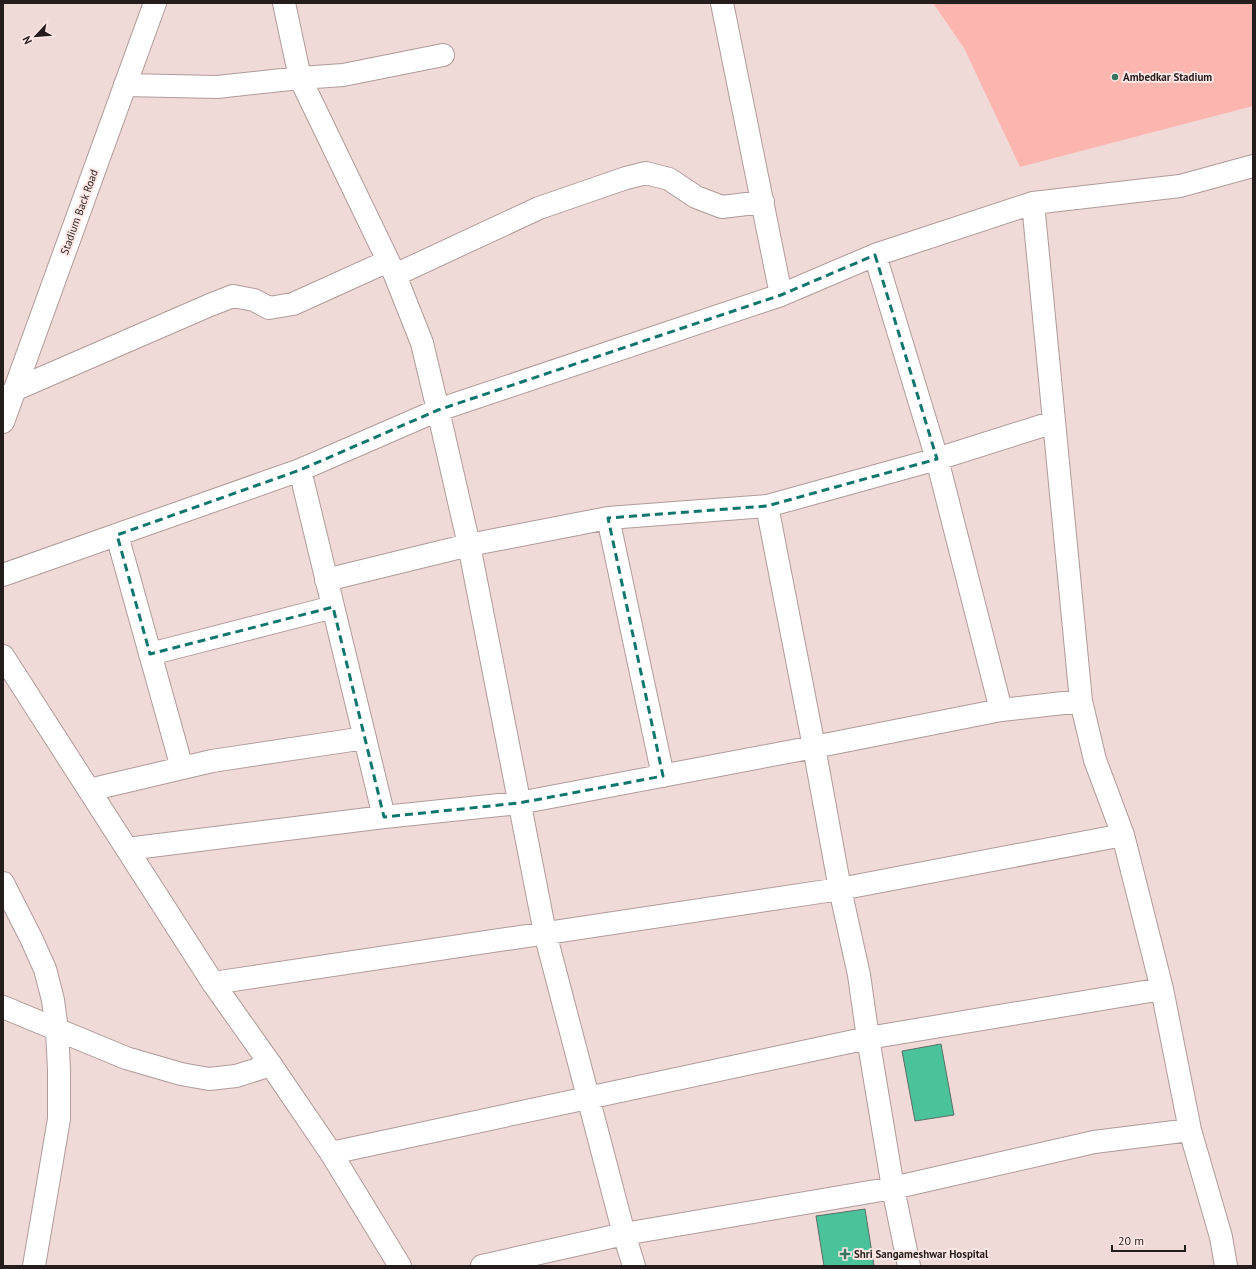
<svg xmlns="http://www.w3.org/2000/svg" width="1256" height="1269" viewBox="0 0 1256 1269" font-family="'PT Sans',sans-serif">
<rect width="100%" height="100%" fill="#f0dad8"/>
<path fill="#fdb5b0" d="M933 3H1253V106L1020 167 964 48Z"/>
<path fill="#4ac29a" stroke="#5d6e67" d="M941 1044 954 1115 915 1121 902 1051Z
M865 1209 874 1266H824L816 1216Z"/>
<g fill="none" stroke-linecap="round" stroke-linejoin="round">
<g stroke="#af9b99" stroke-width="24">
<path id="minor" d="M284 3 300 78 395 275 422 343 438 410 469 545 545 933 624 1234 634 1266
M722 3 781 295
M125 85 217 87 300 78 343 75 443 55
M1033 203 1081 701 1095 760 1123 835 1162 989 1190 1130 1221 1237 1226 1266
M875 255 937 459 1001 710
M395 275 539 208 626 178 646 173 669 179 696 197 722 207 763 202
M14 390 210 305 233 296 254 300 269 308 293 304 388 261
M300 470 384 817
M767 506 814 747 840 889 859 975 868 1038 893 1188 909 1266
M608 518 663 776
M117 535 182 768
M3 575 300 470 438 410 781 295 875 255 1033 203 1180 186 1253 166
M326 580 469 545 608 518 767 506 937 459 1054 422
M150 654 333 607
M89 790 212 761 365 738
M127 849 384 817 519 803 814 747 1001 710 1081 701
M3 883 31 938 45 969 53 1000 57 1030 59 1070V1119L34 1266
M213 983 840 889 1123 835
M3 1007 126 1058 181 1074 209 1079 236 1076 271 1065
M331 1153 868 1038 1162 989
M482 1266 624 1234 893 1188 1094 1142 1190 1130"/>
</g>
<g stroke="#af9b99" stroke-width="24">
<path id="tertiary" d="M3 422 155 3
M3 656 213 983 271 1065 331 1153 400 1266"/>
</g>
<use href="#minor" stroke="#fff" stroke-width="22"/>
<use href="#tertiary" stroke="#fff" stroke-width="22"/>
</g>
<path fill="none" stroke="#0f766e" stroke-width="3" stroke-dasharray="8 5" stroke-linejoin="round" d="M875 255 937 459 767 506 608 518 663 776 519 803 384 817 333 607 150 654 117 535 300 470 438 410 781 295Z"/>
<g fill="#38745e" stroke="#fde7e5" stroke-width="1.5">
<circle cx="1115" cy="77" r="4"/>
<path d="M843 1248h4v4h4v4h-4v4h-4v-4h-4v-4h4z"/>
</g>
<g text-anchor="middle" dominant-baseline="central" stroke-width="4" stroke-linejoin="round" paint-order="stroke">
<g font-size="11" font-weight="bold" fill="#241d1c" stroke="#fde7e5" text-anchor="start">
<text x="1123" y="77">Ambedkar Stadium</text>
<text x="854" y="1254">Shri Sangameshwar Hospital</text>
</g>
<g font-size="11" fill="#241d1c" stroke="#fde7e5">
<text transform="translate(79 212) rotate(-70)">Stadium Back Road</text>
</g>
</g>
<rect width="1256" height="1269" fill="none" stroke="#241d1c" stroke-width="8"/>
<g transform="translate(36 36) rotate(244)" stroke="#fde7e5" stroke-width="3" paint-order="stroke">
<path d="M0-3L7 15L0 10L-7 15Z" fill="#241d1c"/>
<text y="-6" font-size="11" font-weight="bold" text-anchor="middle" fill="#241d1c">N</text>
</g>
<path d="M1112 1245v6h73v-6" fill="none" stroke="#241d1c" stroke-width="2"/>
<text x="1118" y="1245" font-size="12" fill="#241d1c" stroke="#fde7e5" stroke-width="3" paint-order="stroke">20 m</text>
</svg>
